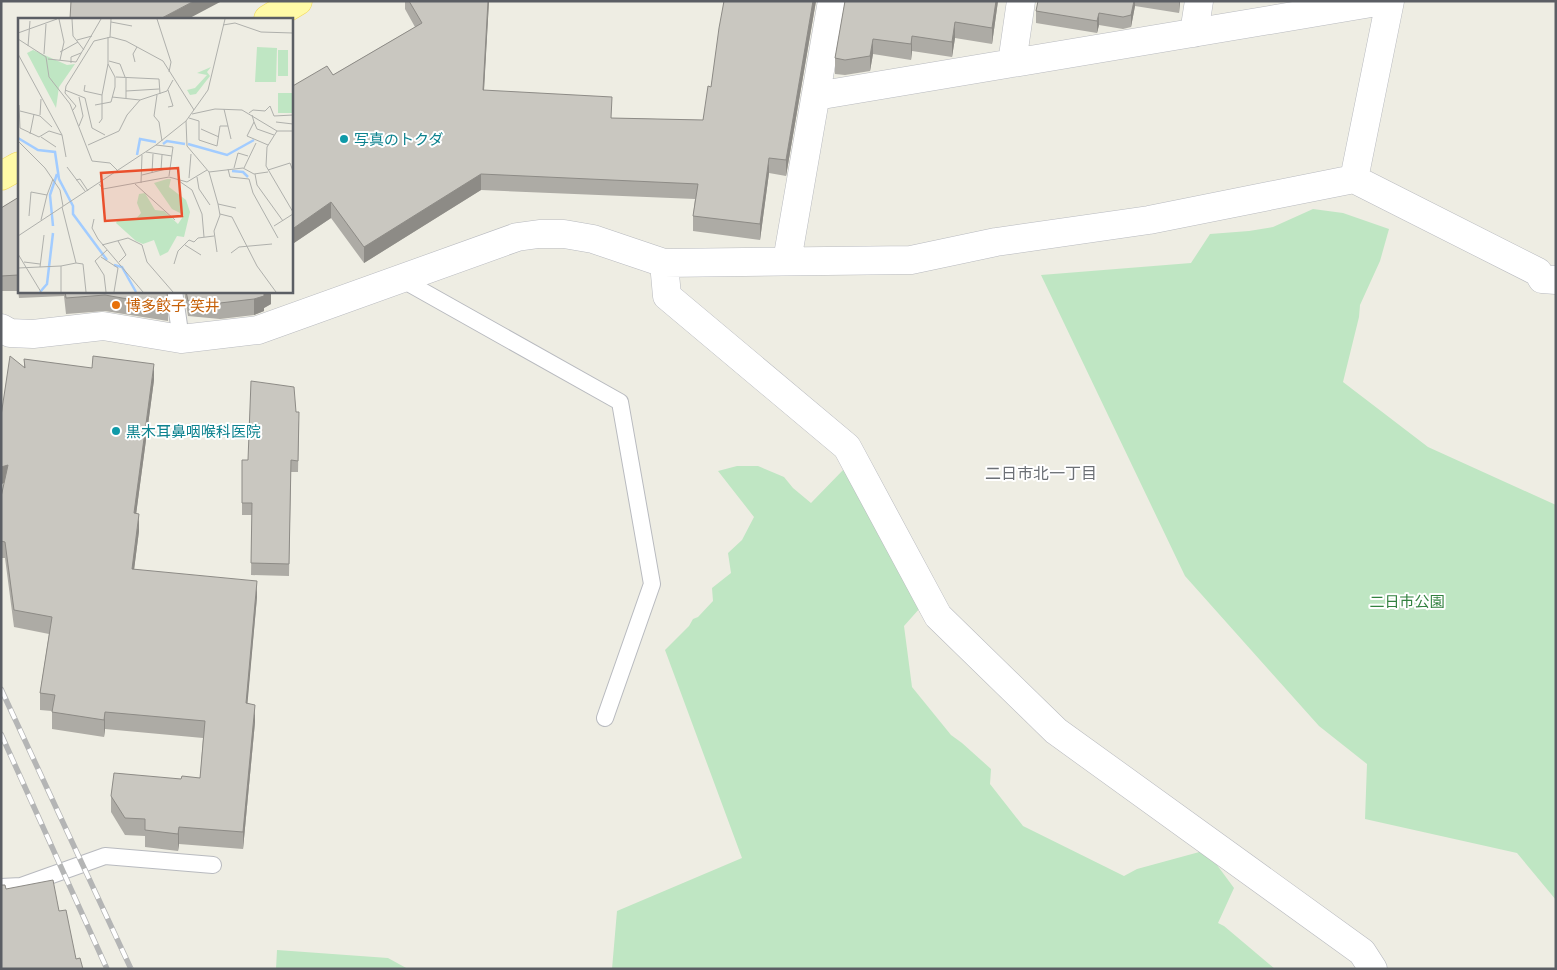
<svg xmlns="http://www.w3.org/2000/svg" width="1557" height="970" viewBox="0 0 1557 970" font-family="Mulish,'Noto Sans JP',sans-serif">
<rect width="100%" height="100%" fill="#eeede3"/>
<path fill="#bfe6c3" d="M1313 209 1343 213 1389 229 1380 261 1360 305 1359 317 1343 382 1428 447 1556 505V900L1517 853 1365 819 1367 764 1319 726 1185 576 1041 275 1191 263 1210 234 1249 231 1273 227Z
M737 466H758L784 477 793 488 811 503 845 468 920 608 904 626 912 687 951 735 962 743 991 769 990 784 1023 826 1124 876 1137 869 1203 851 1217 865 1234 888 1218 923 1224 926 1275 969H612L617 911 742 858 665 650 689 626 693 619 698 617 713 601 712 588 731 573 728 553 742 540 754 517 718 471Z
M277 950 388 958 408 969H276Z"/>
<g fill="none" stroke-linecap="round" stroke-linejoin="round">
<g stroke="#b8babf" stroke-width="18">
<path id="lane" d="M401 279 620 402 652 584 605 718
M174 291 181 339
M1 887 21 886 105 856 213 865"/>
</g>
<g stroke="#b8babf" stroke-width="29">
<path id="street" d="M1194 33 1199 1
M1012 63 1021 1
M816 96 1383 1
M1354 179 1390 1
M787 261 832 1
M664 263 667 296 847 447 938 616 1056 731 1362 952 1373 969
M1 328 10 333 33 334 103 326 181 339 258 330 517 237 539 234H564L593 239 664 263 911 260 996 242 1149 220 1354 179 1538 272 1542 279 1556 280"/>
</g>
<g stroke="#f2d758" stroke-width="29">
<path id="primary" d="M268 19 298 1
M1 176 19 166"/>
</g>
<use href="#lane" stroke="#fff" stroke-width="16"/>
<use href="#street" stroke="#fff" stroke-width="28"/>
<use href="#primary" stroke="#fffaa7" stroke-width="28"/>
<g stroke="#b4b5b5" stroke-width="5.5">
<path id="rail" d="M1 689 131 969
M1 734 107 969"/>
</g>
<use href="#rail" stroke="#fff" stroke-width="4" stroke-dasharray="11" stroke-linecap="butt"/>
</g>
<path fill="#adaba5" d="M405 1H489L484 91 612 118 703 120 711 87 724 1H816L786 176 769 173 760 240 693 231V216L695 199 481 190 364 263 331 218 291 245V87L333 75 415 27 405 9Z
M845 1H998L992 44 955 38 952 57 912 51 911 60 873 54 870 71 845 75 835 74V58Z
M1038 1H1180L1179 13 1135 6 1131 27 1123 29 1099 25 1097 33 1036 23V11Z
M1 97 2 107V121H1Z
M19 197V291H167L168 306V321L105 311 66 314 64 296 19 298 18 291H1V208Z
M184 291H271V304L264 308V311L254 315 220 319 188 316Z
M24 359 154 380 136 514 139 531 134 569 257 597 247 704 255 722 243 849 179 844 178 851 145 847V836L125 835 111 812V796L181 779 200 778 203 738 105 729 104 737 52 729V711L40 710V693L49 634 14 627 5 558H1V497L4 483 1 484V416L24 367Z
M296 412 299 424 298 472H291L289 576 251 575 252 515H242V503L248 460Z"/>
<path fill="#8d8b86" d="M194 1H222L188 19H160Z
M488 1H489L483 106V90Z
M813 1H816L786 176V160Z
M996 1H998L992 44V28Z
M1134 1H1135V6L1131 27V15Z
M1179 1H1180L1179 13Z
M1099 13V25L1097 33V21Z
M955 22V38L952 57V42Z
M912 36V51L911 60V44Z
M873 39V54L870 71V56Z
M769 158V173L760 240V224Z
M481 174V190L364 263V247Z
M331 202V218L291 245V230Z
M266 291H271V304L264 308V311L254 315V299Z
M154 364V380L134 530V513Z
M8 465V482L1 484V467Z
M139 514V531L132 586V569Z
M257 581V597L246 720V703Z
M255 705V722L243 849V832Z
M105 712V729L104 737V720Z
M179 827V844L178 851V834Z"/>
<path fill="#c9c7c0" stroke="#8d8b86" d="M71 1H194L160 19H70Z
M409 1H488L483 90 612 97 611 118 703 120 708 86 711 87 719 28 724 1H813L786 160 769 158 760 224 693 216 698 184 481 174 364 247 331 202 291 230V87L327 66 333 75 422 23Z
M845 1H996L992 28 955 22 952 42 912 36 911 44 873 39 870 56 845 60 835 58Z
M1038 1H1134L1131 15 1123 17 1099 13 1097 21 1036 11Z
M19 197V283L18 275 1 276V208Z
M65 291H167L168 306 105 295 66 298Z
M186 291H266L264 293V296L254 299 220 303 188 301Z
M10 356 25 368 24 359 92 368 93 356 154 364 134 513 139 514 132 569 257 581 246 703 255 705 243 832 179 827 178 834 145 830V819L125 818 111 796 114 773 181 779 182 776 200 778 205 721 105 712 104 720 52 712 55 695 40 693 52 617 14 610 5 542 1 541V497L8 465 1 467V416Z
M251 381 294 387 296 412H299L298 461 291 460 289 564 251 563 252 503H242V460H248Z
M53 880 59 911 66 910 76 959 80 958 83 969H1V885H5L6 889Z"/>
<g fill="#0f9aa8" stroke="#fff" stroke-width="2">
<circle cx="344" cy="139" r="5"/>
<circle cx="116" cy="431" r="5"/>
</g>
<circle fill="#e8710a" stroke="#fff" stroke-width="2" cx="116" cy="305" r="5"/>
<g text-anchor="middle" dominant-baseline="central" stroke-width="4" stroke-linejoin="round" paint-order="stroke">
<g font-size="15" fill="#0d838f" stroke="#fff" text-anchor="start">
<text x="354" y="139">写真のトクダ</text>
<text x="126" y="431">黒木耳鼻咽喉科医院</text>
</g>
<g font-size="15" fill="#c56008" stroke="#fff" text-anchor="start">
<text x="126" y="305">博多餃子 笑井</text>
</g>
<g font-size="15" fill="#338240" stroke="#fff">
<text x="1407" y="601">二日市公園</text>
</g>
<g font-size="16" fill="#6c7076" stroke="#fff">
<text x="1041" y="473">二日市北一丁目</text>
</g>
</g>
<g transform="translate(18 18)">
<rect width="275" height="275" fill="#eeede3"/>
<path d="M239 29 259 30 258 64H237ZM15 32 49 47 57 46 41 69 38 90 9 35ZM260 32H270V58H260ZM193 49 189 54 192 58 178 76 172 77 169 72 177 70 189 57 179 55ZM260 75H275V95H260ZM149 161H153L151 169 168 182 172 194 166 219 159 218 150 234 142 238 136 222 125 226 118 223 98 205 100 201 117 202 123 195 119 185 121 176 127 175 137 192 146 193 160 206 166 197 154 191 136 165Z" fill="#bfe6c3"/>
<path fill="none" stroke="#a2ccff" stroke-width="2.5" d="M0 120 20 132 37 134 41 161 55 188V196L89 242M145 126 149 123 167 126M170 126 209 137 236 122M119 137 122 121 138 124M214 153 225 154 230 159M35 208 32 177 39 156M96 247 104 249 118 274M22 274 29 266 35 215"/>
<path fill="none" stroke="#afb0ac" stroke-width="1" d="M41 1 46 24 42 42M54 1 55 18 66 32M139 1 153 44 151 54M93 4 114 8M205 7 217 5 243 14 275 15M0 15 39 1M92 19 93 1M0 21 28 39 31 59 52 86 74 143 92 145 100 153M59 22 74 18M10 28 12 3M42 34 60 24M0 36 44 117 48 139M26 36 28 6M30 41 58 44 83 1M91 43 102 46 107 59M117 44 115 36 119 29M53 45V39L63 35M98 59 141 61 142 76M67 67 66 73 84 77M47 72 67 80 74 110 87 117M108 73 141 71M139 77 136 98 141 104 144 123M94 79 122 82 149 73 155 62M108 80V60M1 87 2 110 21 119 31 113 44 117M77 87 93 84 97 69V59L90 46V19M150 89 155 88 150 72M206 91 213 121M55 92 58 88 47 75 48 68 76 23 93 19 108 23 145 43 176 92M2 93 22 98 34 109M231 95 235 92 247 93 252 88 256 98 275 97M174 96 197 91 224 92 259 113H275M22 97 23 81M234 97 236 104 229 118 250 127M171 100 181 103V122L199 128 202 108H210M168 103 169 128 191 154 200 186 202 197 196 213 199 234M236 104 239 111 256 117M258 104 275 106M81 105 84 101V77L90 46M61 108 65 98 61 79M183 111 201 119M259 113 249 129 248 148 275 194M12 116 16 96M23 119 38 129M0 123 27 150 42 172 45 188M70 127 101 113 109 97 122 82M138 127 155 129 151 158M128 134 154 138M49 149 67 173M216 150 220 135 230 138M226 150 238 125M210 151 212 159 231 161 235 175 260 220M143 152 144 137M250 152 272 145 275 153M191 154 225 150 236 156 250 154M134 155 135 136M237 156 239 167 265 203M124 157 152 150M179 159 181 171 192 187M171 160 173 136M58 162 62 161 70 173M161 163 174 172 184 196 186 219M123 165 124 137M81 166 85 171 151 159 169 164 189 152M117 166 157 202M200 186 218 190M44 189 58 245M202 196 214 199 239 248 258 274M11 198 13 174 29 177 35 161M76 201 74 210 80 221 125 274M23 202 29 177M256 208 275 196M0 218 138 127 168 103 190 72 207 1M100 223 108 237 101 244M84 227 110 220 124 227 129 244 155 274M167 227 183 237M213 235 221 229 254 226M0 236 23 274M83 239 100 250 96 274M6 244 22 246M156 246 160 233 171 222 176 224 180 220 196 218M22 249 26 217M0 250 43 248M43 274V248L58 245 65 246 68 274M88 274 86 257 77 243 89 232"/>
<path fill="#ea502d" fill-opacity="0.15" stroke="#ea502d" stroke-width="2.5" d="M160 150 164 198 87 203 83 155Z"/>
<rect width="275" height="275" fill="none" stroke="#5b5e64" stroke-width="2.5"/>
</g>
<rect width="1557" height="970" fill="none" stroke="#5b5e64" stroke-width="5"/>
</svg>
